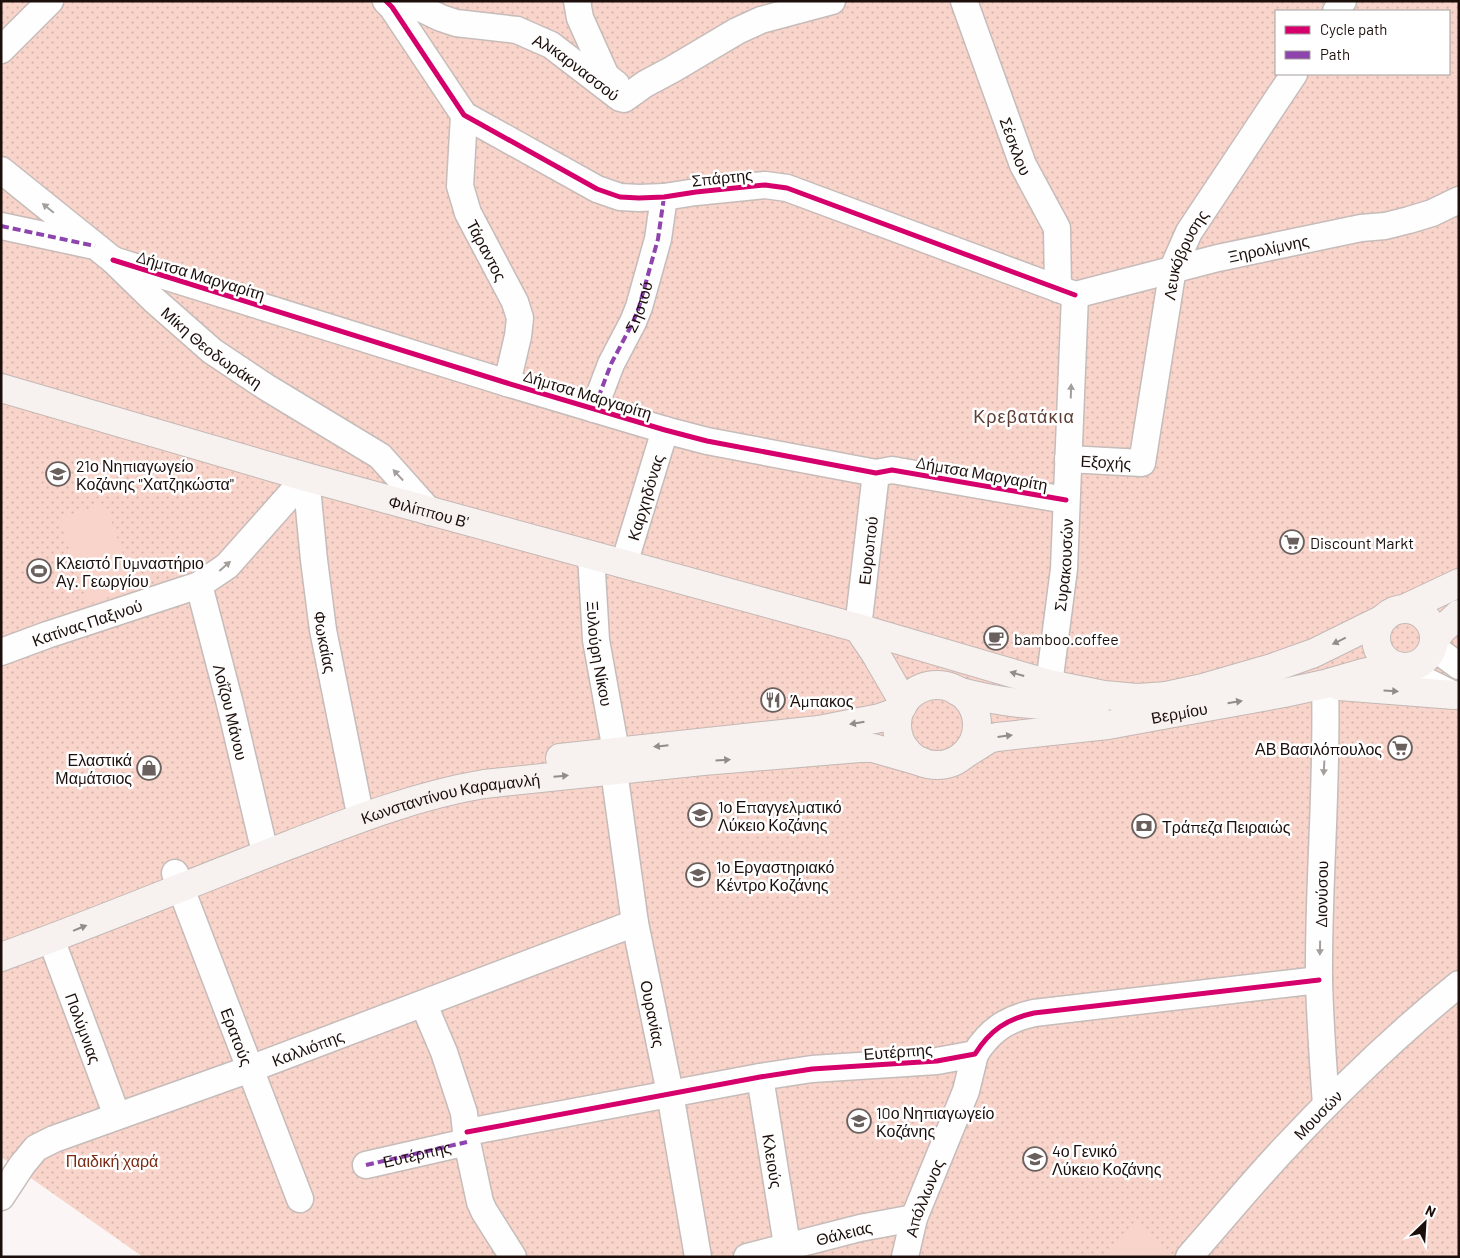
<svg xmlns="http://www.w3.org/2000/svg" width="1460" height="1258" viewBox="0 0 1460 1258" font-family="Barlow,sans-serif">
<defs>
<pattern id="park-dots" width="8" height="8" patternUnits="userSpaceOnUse" patternTransform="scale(1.25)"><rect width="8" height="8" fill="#f8d4ca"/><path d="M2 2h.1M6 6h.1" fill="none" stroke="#d4b5ac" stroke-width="1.8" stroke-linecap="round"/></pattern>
</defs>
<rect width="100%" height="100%" fill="#fbf6f5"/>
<path fill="url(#park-dots)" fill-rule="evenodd" d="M1 1H1459V1257H143L1 1157ZM1276 11H1449V74H1276Z"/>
<path fill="#f8d4ca" d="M105 503 135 588 88 604 59 519Z
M1135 1221 1168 1251 1163 1257H1103Z"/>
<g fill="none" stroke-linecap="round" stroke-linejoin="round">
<g stroke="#c6bcba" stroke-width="29">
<g id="minor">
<path d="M386 1 392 7 464 115 597 189 620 197 639 198 664 197 696 192 765 185 787 188 1075 295"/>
<path d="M577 1 580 18 606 76 616 84"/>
<path id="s1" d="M964 1 1023 165 1057 228 1058 289"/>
<path id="s2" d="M392 7 405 3 420 8 441 18 456 23 517 30 551 45 620 98 624 99 645 84 673 69 737 31 761 20 832 1"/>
<path d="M1336 11 1343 1"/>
<path d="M1 50 50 1"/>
<path id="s3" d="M464 115 460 186 468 213 515 302 520 318 518 336 507 383"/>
<path id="s4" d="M1 170 113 260 154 300 212 351 266 387 380 456 430 512"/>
<path d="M1 226 90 245"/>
<path d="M113 260 507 383 665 430 707 441 876 473 892 470 1066 500"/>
<path id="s5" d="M1075 295 1218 258 1361 228 1385 226 1409 220 1432 213 1459 200"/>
<path d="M594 409 611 364 633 322 639 307 658 239 664 197"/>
<path id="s6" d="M1068 459 1142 463 1173 268 1189 232 1294 74"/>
<path id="s7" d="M306 477 314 560 323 630 358 804"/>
<path id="s8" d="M591 555 596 640 616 751"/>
<path id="s9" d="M624 564 665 430"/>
<path id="s10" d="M199 585 230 704 262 840"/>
<path id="s11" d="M858 628 876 473"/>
<path d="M1433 647 1459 666"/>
<path id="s12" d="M1 652 47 635 199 585 227 566 306 477"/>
<path d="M1409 667 1422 679 1452 694"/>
<path id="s13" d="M1049 684 1064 569 1075 295"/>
<path d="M1325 684C1328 783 1318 881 1319 980 1320 1021 1323 1063 1326 1105"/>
<path id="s14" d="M614 771 635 923 670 1093 698 1257"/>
<path id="s15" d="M175 873 300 1199"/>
<path id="s16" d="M51 939 117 1116"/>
<path d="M424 1005 444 1052 464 1113 467 1142 480 1202 484 1211 513 1257"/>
<path id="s17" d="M760 1077 787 1245"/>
<path d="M467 1132 760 1077 812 1069 937 1061 975 1054C990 1030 1007 1019 1034 1013L1319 980"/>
<path d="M366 1165 467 1142"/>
<path id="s18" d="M1 1197 22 1165 36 1148 54 1139 250 1069 635 923"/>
<path id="s19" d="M747 1257 860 1228 914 1218"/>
<path id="s20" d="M905 1257 914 1218 966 1091 975 1054"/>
<path id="s21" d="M1189 1257C1220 1222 1250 1185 1282 1151 1337 1092 1396 1035 1459 984"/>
</g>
</g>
<g stroke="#c4b8b5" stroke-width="30">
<g id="major">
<path id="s22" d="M1 388 306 477 858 628 1049 684 1104 695 1137 698 1168 696"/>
<path d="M1404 609 1459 583"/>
<circle cx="1405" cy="638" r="29"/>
<path d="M858 628 875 653 904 703"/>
<path d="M1434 640 1443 629 1459 614"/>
<circle cx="937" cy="725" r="40"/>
<path d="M1339 686 1454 695"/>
<path d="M957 691C1004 704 1047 708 1096 704"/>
<path d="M1166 696 1203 688 1272 668 1314 653 1383 619"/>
<path id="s23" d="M962 756 989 739 997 737 1108 725 1157 716 1284 693 1325 684 1363 673 1397 666"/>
<path d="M560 758 819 730 880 718 894 713 902 707"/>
<path id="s24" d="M1 957C99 922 195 881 292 844 354 820 418 795 484 784L703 761 860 748H873L922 762"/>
</g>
</g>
<use href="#minor" stroke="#fefefe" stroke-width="26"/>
<use href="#major" stroke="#f7f2f0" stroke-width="28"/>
<g stroke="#8e44ad" stroke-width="4" stroke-dasharray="8 4" stroke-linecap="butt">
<path d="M1 226 95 246"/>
<path id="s25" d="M594 409 611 364 633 322 639 307 658 239 664 197"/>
<path id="s26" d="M366 1165 467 1142"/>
</g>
<g stroke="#fff" stroke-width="8">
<path id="cycleway" d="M386 1 392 7 464 115 597 189 620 197 639 198 664 197 696 192 765 185 787 188 1075 295
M113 260 507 383 665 430 707 441 876 473 892 470 1066 500
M467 1132 760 1077 812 1069 937 1061 975 1054C990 1030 1007 1019 1034 1013L1319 980"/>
</g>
<use href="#cycleway" stroke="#d6006c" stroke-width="5"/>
</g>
<defs><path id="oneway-solid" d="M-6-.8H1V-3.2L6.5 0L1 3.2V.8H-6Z" transform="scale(1.25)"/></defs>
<g fill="#a49e9d">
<use href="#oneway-solid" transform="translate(48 208) rotate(-141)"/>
<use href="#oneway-solid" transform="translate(1071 391) rotate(-88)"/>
<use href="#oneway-solid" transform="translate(398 475) rotate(-133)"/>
<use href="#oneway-solid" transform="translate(225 566) rotate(-41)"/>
<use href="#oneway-solid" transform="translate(1324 768) rotate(93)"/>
<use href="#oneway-solid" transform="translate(1320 948) rotate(91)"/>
</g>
<g fill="#948c89">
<use href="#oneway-solid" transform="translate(1339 641) rotate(154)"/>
<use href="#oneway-solid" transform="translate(1017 674) rotate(-164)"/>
<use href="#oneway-solid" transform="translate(1391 691) rotate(3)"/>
<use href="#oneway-solid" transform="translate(1235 702) rotate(-9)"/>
<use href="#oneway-solid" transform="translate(857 723) rotate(171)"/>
<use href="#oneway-solid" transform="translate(1005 736) rotate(-7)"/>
<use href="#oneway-solid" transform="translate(661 746) rotate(174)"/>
<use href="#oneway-solid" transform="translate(723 760) rotate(-4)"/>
<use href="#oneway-solid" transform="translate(561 776) rotate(-5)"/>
<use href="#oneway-solid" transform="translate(80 928) rotate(-22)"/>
</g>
<defs>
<g id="school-ring" transform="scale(1.25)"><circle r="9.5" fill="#fff" stroke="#6a605d" stroke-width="1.5"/><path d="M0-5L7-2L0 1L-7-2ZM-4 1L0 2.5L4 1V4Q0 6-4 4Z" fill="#6a605d"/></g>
<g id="supermarket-ring" transform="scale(1.25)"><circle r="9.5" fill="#fff" stroke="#6a605d" stroke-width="1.5"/><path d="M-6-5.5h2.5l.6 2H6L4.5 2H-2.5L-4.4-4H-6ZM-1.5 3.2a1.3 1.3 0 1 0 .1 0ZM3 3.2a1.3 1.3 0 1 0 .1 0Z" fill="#6a605d"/></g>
<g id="stadium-ring" transform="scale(1.25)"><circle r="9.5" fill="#fff" stroke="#6a605d" stroke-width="1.5"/><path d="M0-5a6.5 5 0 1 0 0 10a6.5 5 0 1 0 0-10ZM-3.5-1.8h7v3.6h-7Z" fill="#6a605d"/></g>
<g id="cafe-ring" transform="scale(1.25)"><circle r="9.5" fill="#fff" stroke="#6a605d" stroke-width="1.5"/><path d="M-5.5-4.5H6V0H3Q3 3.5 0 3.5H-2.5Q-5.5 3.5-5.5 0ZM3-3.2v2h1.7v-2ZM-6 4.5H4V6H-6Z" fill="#6a605d"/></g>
<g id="restaurant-ring" transform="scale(1.25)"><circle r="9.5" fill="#fff" stroke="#6a605d" stroke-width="1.5"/><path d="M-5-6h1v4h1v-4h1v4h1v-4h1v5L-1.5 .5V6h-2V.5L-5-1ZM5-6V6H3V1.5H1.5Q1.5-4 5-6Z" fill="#6a605d"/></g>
<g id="shop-ring" transform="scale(1.25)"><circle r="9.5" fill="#fff" stroke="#6a605d" stroke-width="1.5"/><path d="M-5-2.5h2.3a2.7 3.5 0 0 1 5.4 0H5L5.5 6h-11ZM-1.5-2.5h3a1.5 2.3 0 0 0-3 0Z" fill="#6a605d"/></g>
<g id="bank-ring" transform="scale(1.25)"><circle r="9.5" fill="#fff" stroke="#6a605d" stroke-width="1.5"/><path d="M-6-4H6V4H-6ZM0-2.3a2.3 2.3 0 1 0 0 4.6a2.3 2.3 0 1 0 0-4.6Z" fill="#6a605d"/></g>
</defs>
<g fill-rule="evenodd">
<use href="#school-ring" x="58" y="474"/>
<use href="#supermarket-ring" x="1292" y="542"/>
<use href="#stadium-ring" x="39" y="571"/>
<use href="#cafe-ring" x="996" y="638"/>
<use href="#restaurant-ring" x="773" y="700"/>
<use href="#supermarket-ring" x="1400" y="748"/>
<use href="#shop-ring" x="149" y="768"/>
<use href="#school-ring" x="700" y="815"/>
<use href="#bank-ring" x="1144" y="826"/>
<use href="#school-ring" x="698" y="875"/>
<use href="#school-ring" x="859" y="1121"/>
<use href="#school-ring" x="1035" y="1159"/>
</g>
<g text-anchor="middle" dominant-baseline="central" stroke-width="5" stroke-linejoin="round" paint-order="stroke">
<g font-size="16" fill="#1c0f0b" stroke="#fff">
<text stroke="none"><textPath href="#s2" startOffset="200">Αλικαρνασσού</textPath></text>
<text stroke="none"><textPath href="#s1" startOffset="154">Σέσκλου</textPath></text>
<text transform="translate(722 177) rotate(-6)">Σπάρτης</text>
<text stroke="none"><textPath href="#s5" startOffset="199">Ξηρολίμνης</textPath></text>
<text stroke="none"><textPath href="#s3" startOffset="141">Τάραντος</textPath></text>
<text stroke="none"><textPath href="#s6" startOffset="288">Λευκόβρυσης</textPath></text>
<text transform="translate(201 275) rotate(17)">Δήμτσα Μαργαρίτη</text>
<text stroke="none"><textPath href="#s25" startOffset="112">Σηστού</textPath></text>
<text stroke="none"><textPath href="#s4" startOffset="276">Μίκη Θεοδωράκη</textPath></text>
<text transform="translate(588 394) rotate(17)">Δήμτσα Μαργαρίτη</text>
<text stroke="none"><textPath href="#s6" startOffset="38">Εξοχής</textPath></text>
<text transform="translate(982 473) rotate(10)">Δήμτσα Μαργαρίτη</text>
<text stroke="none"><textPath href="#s9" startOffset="70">Καρχηδόνας</textPath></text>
<text stroke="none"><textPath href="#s22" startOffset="445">Φιλίππου Β'</textPath></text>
<text stroke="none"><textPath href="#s11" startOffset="78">Ευρωπού</textPath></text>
<text stroke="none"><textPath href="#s13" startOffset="120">Συρακουσών</textPath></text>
<text stroke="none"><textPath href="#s12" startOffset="91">Κατίνας Παξινού</textPath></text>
<text stroke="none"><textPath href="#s7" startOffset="166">Φωκαίας</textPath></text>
<text stroke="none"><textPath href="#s8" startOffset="99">Ξυλούρη Νίκου</textPath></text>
<text stroke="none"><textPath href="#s10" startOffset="131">Λοΐζου Μάνου</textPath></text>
<text stroke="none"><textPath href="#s23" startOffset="224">Βερμίου</textPath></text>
<text stroke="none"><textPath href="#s24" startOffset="478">Κωνσταντίνου Καραμανλή</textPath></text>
<text transform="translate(1321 894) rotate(-89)">Διονύσου</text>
<text stroke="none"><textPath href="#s14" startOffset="246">Ουρανίας</textPath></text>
<text stroke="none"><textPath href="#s16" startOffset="95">Πολύμνιας</textPath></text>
<text stroke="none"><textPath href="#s15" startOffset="175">Ερατούς</textPath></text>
<text stroke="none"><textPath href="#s18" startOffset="350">Καλλιόπης</textPath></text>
<text transform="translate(898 1051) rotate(-4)">Ευτέρπης</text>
<text stroke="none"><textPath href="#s21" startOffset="192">Μουσών</textPath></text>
<text stroke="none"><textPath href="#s26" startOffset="52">Ευτέρπης</textPath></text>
<text stroke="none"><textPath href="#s17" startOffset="85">Κλειούς</textPath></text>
<text stroke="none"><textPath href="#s20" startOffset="62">Απόλλωνος</textPath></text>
<text stroke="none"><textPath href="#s19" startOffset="100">Θάλειας</textPath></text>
</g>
<g font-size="16" fill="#1c0f0b" stroke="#fff" text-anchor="start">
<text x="76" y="465">21ο Νηπιαγωγείο<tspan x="76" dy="18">Κοζάνης "Χατζηκώστα"</tspan></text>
<text x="1310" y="542">Discount Markt</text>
<text x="56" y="562">Κλειστό Γυμναστήριο<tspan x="56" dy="18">Αγ. Γεωργίου</tspan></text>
<text x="1014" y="638">bamboo.coffee</text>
<text x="790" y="700">Άμπακος</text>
<text x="1382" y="748" text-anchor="end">ΑΒ Βασιλόπουλος</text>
<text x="132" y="759" text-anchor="end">Ελαστικά<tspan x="132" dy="18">Μαμάτσιος</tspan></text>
<text x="718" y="806">1ο Επαγγελματικό<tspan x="718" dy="18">Λύκειο Κοζάνης</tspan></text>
<text x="1162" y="826">Τράπεζα Πειραιώς</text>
<text x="716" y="866">1ο Εργαστηριακό<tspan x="716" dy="18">Κέντρο Κοζάνης</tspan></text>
<text x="876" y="1112">10ο Νηπιαγωγείο<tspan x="876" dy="18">Κοζάνης</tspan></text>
<text x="1052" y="1150">4ο Γενικό<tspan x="1052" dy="18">Λύκειο Κοζάνης</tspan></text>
</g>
<g font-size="16" fill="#792b13" stroke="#fff">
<text x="112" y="1160">Παιδική χαρά</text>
</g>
<g font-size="18" letter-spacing="1" fill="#5d3e35" stroke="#fff">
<text x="1024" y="416">Κρεβατάκια</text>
</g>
</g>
<rect width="1460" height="1258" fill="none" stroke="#1c0f0b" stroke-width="5"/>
<rect x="1275" y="10" width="175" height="65" fill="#ffffff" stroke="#a49f9d"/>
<rect x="1285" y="26" width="25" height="8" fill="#d6006c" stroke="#a49f9d"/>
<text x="1320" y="35" font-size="15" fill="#1c0f0b">Cycle path</text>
<rect x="1285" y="51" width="25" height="8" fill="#8e44ad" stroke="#a49f9d"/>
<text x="1320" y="60" font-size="15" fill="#1c0f0b">Path</text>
<g transform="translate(1425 1223) rotate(25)" stroke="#ffffff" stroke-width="4" paint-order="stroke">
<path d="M0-4L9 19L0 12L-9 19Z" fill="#1c0f0b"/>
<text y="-8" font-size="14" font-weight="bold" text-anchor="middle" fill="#1c0f0b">N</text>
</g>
</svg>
